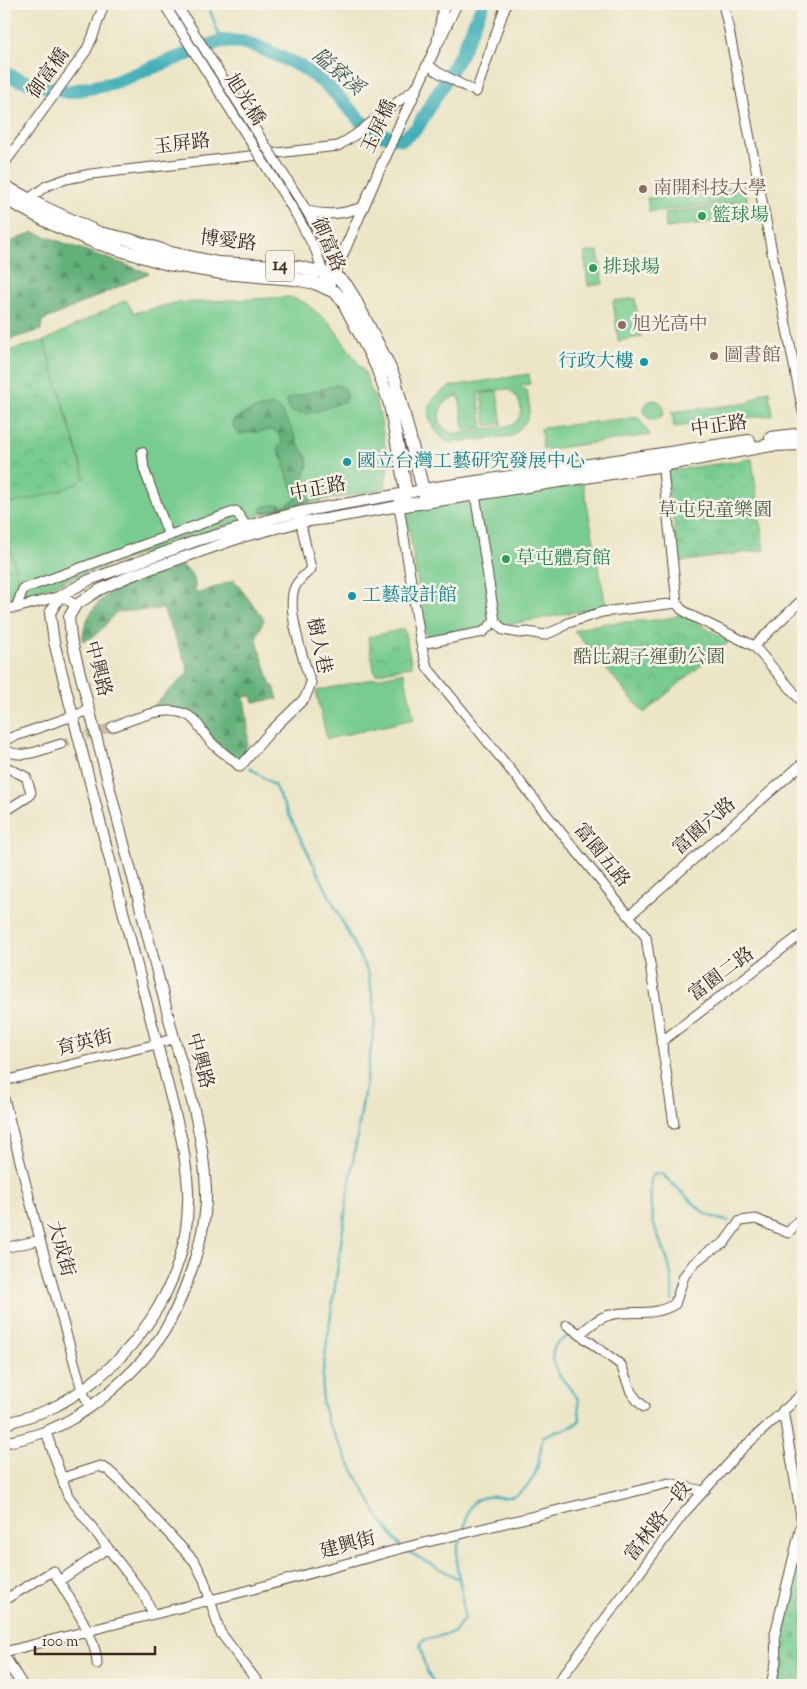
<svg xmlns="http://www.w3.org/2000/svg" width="807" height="1689" viewBox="0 0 807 1689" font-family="'Sorts Mill Goudy','Noto Serif TC',serif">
<defs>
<pattern id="forest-firs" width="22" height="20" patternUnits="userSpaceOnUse" patternTransform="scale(1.25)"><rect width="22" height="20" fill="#62b07a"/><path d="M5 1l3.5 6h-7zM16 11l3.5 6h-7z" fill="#528f63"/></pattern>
<pattern id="cemetery-stones" width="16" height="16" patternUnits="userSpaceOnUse" patternTransform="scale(1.25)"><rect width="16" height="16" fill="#78cc8f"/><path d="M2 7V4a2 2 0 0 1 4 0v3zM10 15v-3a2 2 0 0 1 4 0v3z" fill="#69af7b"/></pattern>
<pattern id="park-crowns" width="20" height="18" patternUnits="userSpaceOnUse" patternTransform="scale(1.25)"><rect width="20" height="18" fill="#78cc8f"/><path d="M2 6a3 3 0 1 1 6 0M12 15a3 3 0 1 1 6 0" fill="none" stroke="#69af7b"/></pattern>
</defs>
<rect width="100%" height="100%" fill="#f7f3e8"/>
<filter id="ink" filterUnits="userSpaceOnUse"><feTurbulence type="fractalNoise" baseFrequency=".02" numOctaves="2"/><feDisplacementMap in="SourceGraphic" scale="10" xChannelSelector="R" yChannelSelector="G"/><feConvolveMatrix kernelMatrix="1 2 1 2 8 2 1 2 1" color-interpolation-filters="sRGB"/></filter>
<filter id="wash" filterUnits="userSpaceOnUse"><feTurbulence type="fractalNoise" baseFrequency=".0096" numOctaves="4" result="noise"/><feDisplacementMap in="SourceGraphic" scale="20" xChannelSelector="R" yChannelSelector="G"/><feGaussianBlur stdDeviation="1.12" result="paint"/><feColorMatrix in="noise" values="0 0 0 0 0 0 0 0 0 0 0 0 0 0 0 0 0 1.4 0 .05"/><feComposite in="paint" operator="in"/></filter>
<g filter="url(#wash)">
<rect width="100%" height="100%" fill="#ece5c6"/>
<path fill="#78cc8f" stroke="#5a7b56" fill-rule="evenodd" d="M746 186 747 200 649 212 647 198Z
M738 203 740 218 666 228 664 213Z
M598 251 603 284 588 286 584 253Z
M290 297 305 303 330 323 365 373 380 415 388 465 385 488 375 491C337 498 300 503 263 514 182 538 102 568 22 596L4 524V505L48 494 85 478 44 341 126 300 134 313 175 303Z
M635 298 641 337 618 341 613 301Z
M529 374 530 384 520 386 527 391 530 409 527 420 516 433 512 436 448 443C423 423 420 400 452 386ZM507 389C520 395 527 415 513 424 508 427 457 434 452 433 431 426 437 399 459 396L464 430 483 428 478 393Z
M497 391 502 424 486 426 481 394Z
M769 391 772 415 674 427 672 412 748 403 763 392Z
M644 410a10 10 0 1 1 20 0a10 10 0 1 1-20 0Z
M638 417 650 435 543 450 541 428Z
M583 483 606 606 427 640 406 511Z
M404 672 414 719 327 739 316 691Z"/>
<path fill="url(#forest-firs)" stroke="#4e6d4c" d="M33 232 149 273 42 321 41 330 4 341V245Z
M336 385C344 387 347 389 347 397L344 402C326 407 307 419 289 410L287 399Z
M270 405 278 407 289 424 300 447 307 457 308 466 303 478 304 489 310 501 263 513 261 512V507L279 504 283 506 296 500V495L290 483 278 448 282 442 278 433 272 430 239 434C234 430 233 427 233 420L250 411Z
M181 566C194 573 196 579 195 593H199L234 580 264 619 257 636V640L271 686H274L278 699 254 702 252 696 244 697C246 717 255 747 237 761L182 713 144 714 187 674 188 668 163 609 116 612C105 625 99 636 83 641 82 623 94 605 108 594 120 584 164 572 181 566Z"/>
<path fill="url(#cemetery-stones)" stroke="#5a7b56" d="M803 1569V1685H774L776 1649 793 1573Z"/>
<path fill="url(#park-crowns)" stroke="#5a7b56" d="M44 341 85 478C63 494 30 498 4 505V352Z
M752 459 764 550 679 562 666 471Z
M4 524 22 596 4 598Z
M683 614 729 642 644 713 574 631C609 617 649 626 683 614Z
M404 629 412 666 375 674 368 637Z"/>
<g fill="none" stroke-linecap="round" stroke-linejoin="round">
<path stroke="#3fafb8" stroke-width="2.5" d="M208 4 221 41
M250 768 274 785 368 973 373 999 375 1023 348 1194 323 1371 322 1402 328 1423 378 1516 401 1547
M672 1301C673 1288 672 1275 668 1262 664 1248 656 1235 653 1221 650 1206 650 1192 651 1177L655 1174H662L702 1211 714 1218 728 1221
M464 1530C466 1521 467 1507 475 1501 494 1488 511 1512 533 1478 540 1466 540 1449 543 1436L573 1426 580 1420 578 1399 557 1372 553 1359V1350L557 1343 573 1333
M405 1550 459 1579
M434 1685 433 1681 426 1670 420 1645 424 1640 455 1632 464 1618 462 1593 457 1567V1549L462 1535"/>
<path stroke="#3fafb8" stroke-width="14" d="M4 73 20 80 67 92 110 84 221 41 242 42 261 48 302 67 329 87 372 133 403 139 417 128 461 54 483 4"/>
</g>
</g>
<g filter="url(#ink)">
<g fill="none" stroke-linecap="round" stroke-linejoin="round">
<path stroke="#c9c0a4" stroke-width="9" stroke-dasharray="9 4.5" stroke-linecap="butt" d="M61 744 112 727"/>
<g stroke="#564637" stroke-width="11">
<path id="minor" d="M723 4 729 30 803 412
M439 42 457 4
M428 64 436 71 470 89
M476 92 506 4
M4 164 86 51 93 36 104 4
M25 202 46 186 66 179 91 174 338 146 355 135 417 87
M303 205 329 249 334 275
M307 211C329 216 342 214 363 207
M296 214 316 251 328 288
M142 452 144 469 169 536
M662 461 677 603
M399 506 421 644 483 632 495 621 475 494
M4 608H16L60 596 76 605
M16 608 23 589 236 511 246 526 247 533
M495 621 503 630 520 633 528 632 544 635 559 629 568 623 602 612 677 603 681 609 692 616 754 646 803 703
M421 644 427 667 646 937 674 1124
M754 646 803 599
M112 727C135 719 170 701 192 718 200 725 204 735 211 742 220 752 231 757 240 767L270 732 305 698 311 683C304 662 285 607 295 587 298 580 306 574 311 569L299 515
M4 740 90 710
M4 749C22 761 42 749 61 744
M4 766 26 777 31 792 29 796 4 812
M629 916 803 763
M661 1042 803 933
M4 1081 157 1044 174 1038
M4 1098 40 1240 82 1390 90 1408
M4 1248 40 1240
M567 1325 621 1365 631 1392 637 1400 644 1407
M580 1334C588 1327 599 1317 610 1315 634 1309 651 1318 675 1304L684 1276 694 1263 708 1252 724 1243 740 1221 756 1219 788 1233 803 1215
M46 1432 68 1496 144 1595 153 1614
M62 1478 100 1466 108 1470 120 1481 195 1562 204 1580 220 1632 260 1685
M59 1581 108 1548
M4 1600 53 1571C67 1595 97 1637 97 1664
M4 1652 246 1591 403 1548 669 1483 703 1491
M556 1685 684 1513 741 1450 803 1393
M771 1685 776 1662 775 1634 802 1522 783 1410"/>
</g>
<g stroke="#564637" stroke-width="12">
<path id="tertiary" d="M328 288 378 173 437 44 444 4
M4 1424C22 1419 41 1414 58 1405 131 1364 187 1288 188 1202 189 1182 185 1161 182 1141L54 642 50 613 60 596 89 580 196 541 275 518 299 512 423 490
M4 1443C17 1440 31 1437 44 1432 89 1416 148 1364 170 1321 179 1304 186 1286 192 1268 200 1244 207 1216 206 1190 204 1139 189 1087 174 1038L71 638 69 617 76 605 99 590 130 576 242 537 300 522 326 519 399 506
M4 1656 22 1685"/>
</g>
<g stroke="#564637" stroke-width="14">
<path id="primary" d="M4 186 41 206 99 233 127 239 171 253 218 263 298 267 334 275 346 285 353 296 387 362 395 380 426 501
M4 198 54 225 97 243 168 264 222 273 295 279 315 283 335 292 343 301 377 367 390 404 406 492 399 506
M771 438 803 434
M423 490 749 441
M399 506 663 465 771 445 803 444"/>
</g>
<use href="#minor" stroke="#fff" stroke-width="9"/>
<use href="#tertiary" stroke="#fff" stroke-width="10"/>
<use href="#primary" stroke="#fff" stroke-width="12"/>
<g stroke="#564637" stroke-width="11" stroke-linecap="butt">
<path id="minor-bridge" d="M164 4 296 214
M176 4 303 205"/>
</g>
<use href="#minor-bridge" stroke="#fff" stroke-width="9"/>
</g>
</g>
<g fill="#8d6e63" stroke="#f7f3e8" stroke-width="2">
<circle cx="643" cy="189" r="5"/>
<circle cx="622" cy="325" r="5"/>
<circle cx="714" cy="356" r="5"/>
</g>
<g fill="#2e9e5b" stroke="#f7f3e8" stroke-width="2">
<circle cx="702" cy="216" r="5"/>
<circle cx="593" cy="268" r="5"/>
<circle cx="506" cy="559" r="5"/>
</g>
<g fill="#0f9aa8" stroke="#f7f3e8" stroke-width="2">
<circle cx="644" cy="362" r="5"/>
<circle cx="347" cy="462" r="5"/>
<circle cx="352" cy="596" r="5"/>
</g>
<g text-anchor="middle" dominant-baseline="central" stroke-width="5" stroke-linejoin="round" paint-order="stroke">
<rect fill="#f7f3e8" stroke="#73665b" stroke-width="1" x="266" y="250.5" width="28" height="31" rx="4"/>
<g font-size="18" font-weight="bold" fill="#3b2a1e">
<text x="280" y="266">14</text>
</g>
<g font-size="19" fill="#3b2a1e" stroke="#f7f3e8">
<text transform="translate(49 74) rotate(-54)">御富橋</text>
<text transform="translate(244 100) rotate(58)">旭光橋</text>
<text transform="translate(380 127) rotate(-65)">玉屏橋</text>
<text transform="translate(182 145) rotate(-7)">玉屏路</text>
<text transform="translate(228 242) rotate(7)">博愛路</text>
<text transform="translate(327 245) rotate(67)">御富路</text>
<text transform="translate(719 427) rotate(-8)">中正路</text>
<text transform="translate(318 490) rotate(-11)">中正路</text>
<text transform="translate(318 646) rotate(78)">樹人巷</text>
<text transform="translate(97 669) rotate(75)">中興路</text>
<text transform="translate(705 827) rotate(-41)">富園六路</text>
<text transform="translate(601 856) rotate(51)">富園五路</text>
<text transform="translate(722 975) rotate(-37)">富園二路</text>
<text transform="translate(85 1044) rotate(-14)">育英街</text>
<text transform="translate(199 1061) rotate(75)">中興路</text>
<text transform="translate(60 1249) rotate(75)">大成街</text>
<text transform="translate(659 1522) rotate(-52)">富林路一段</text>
<text transform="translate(348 1546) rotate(-15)">建興街</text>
</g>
<g font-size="19" fill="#785e54" stroke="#f7f3e8" text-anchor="start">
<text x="653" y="189">南開科技大學</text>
<text x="632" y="325">旭光高中</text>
<text x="724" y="356">圖書館</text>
</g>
<g font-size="19" fill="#27864d" stroke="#f7f3e8" text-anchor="start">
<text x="712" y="216">籃球場</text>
<text x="603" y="268">排球場</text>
<text x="516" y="559">草屯體育館</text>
</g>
<g font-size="19" fill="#0d838f" stroke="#f7f3e8" text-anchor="start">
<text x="634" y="362" text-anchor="end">行政大樓</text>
<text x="357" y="462">國立台灣工藝研究發展中心</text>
<text x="362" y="596">工藝設計館</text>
</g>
<g font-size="19" fill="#4d5b40" stroke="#f7f3e8">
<text x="715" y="511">草屯兒童樂園</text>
<text x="649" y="658">酷比親子運動公園</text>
</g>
<g font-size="20" font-style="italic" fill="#3c5954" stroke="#f7f3e8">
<text transform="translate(337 73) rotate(40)">隘寮溪</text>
</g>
</g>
<rect width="807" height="1689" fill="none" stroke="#f7f3e8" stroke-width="20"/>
<path d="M35 1646v8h120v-8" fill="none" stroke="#3b2a1e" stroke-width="2.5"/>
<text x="42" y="1646" font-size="15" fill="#3b2a1e" stroke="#f7f3e8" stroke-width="4" paint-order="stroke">100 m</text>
</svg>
